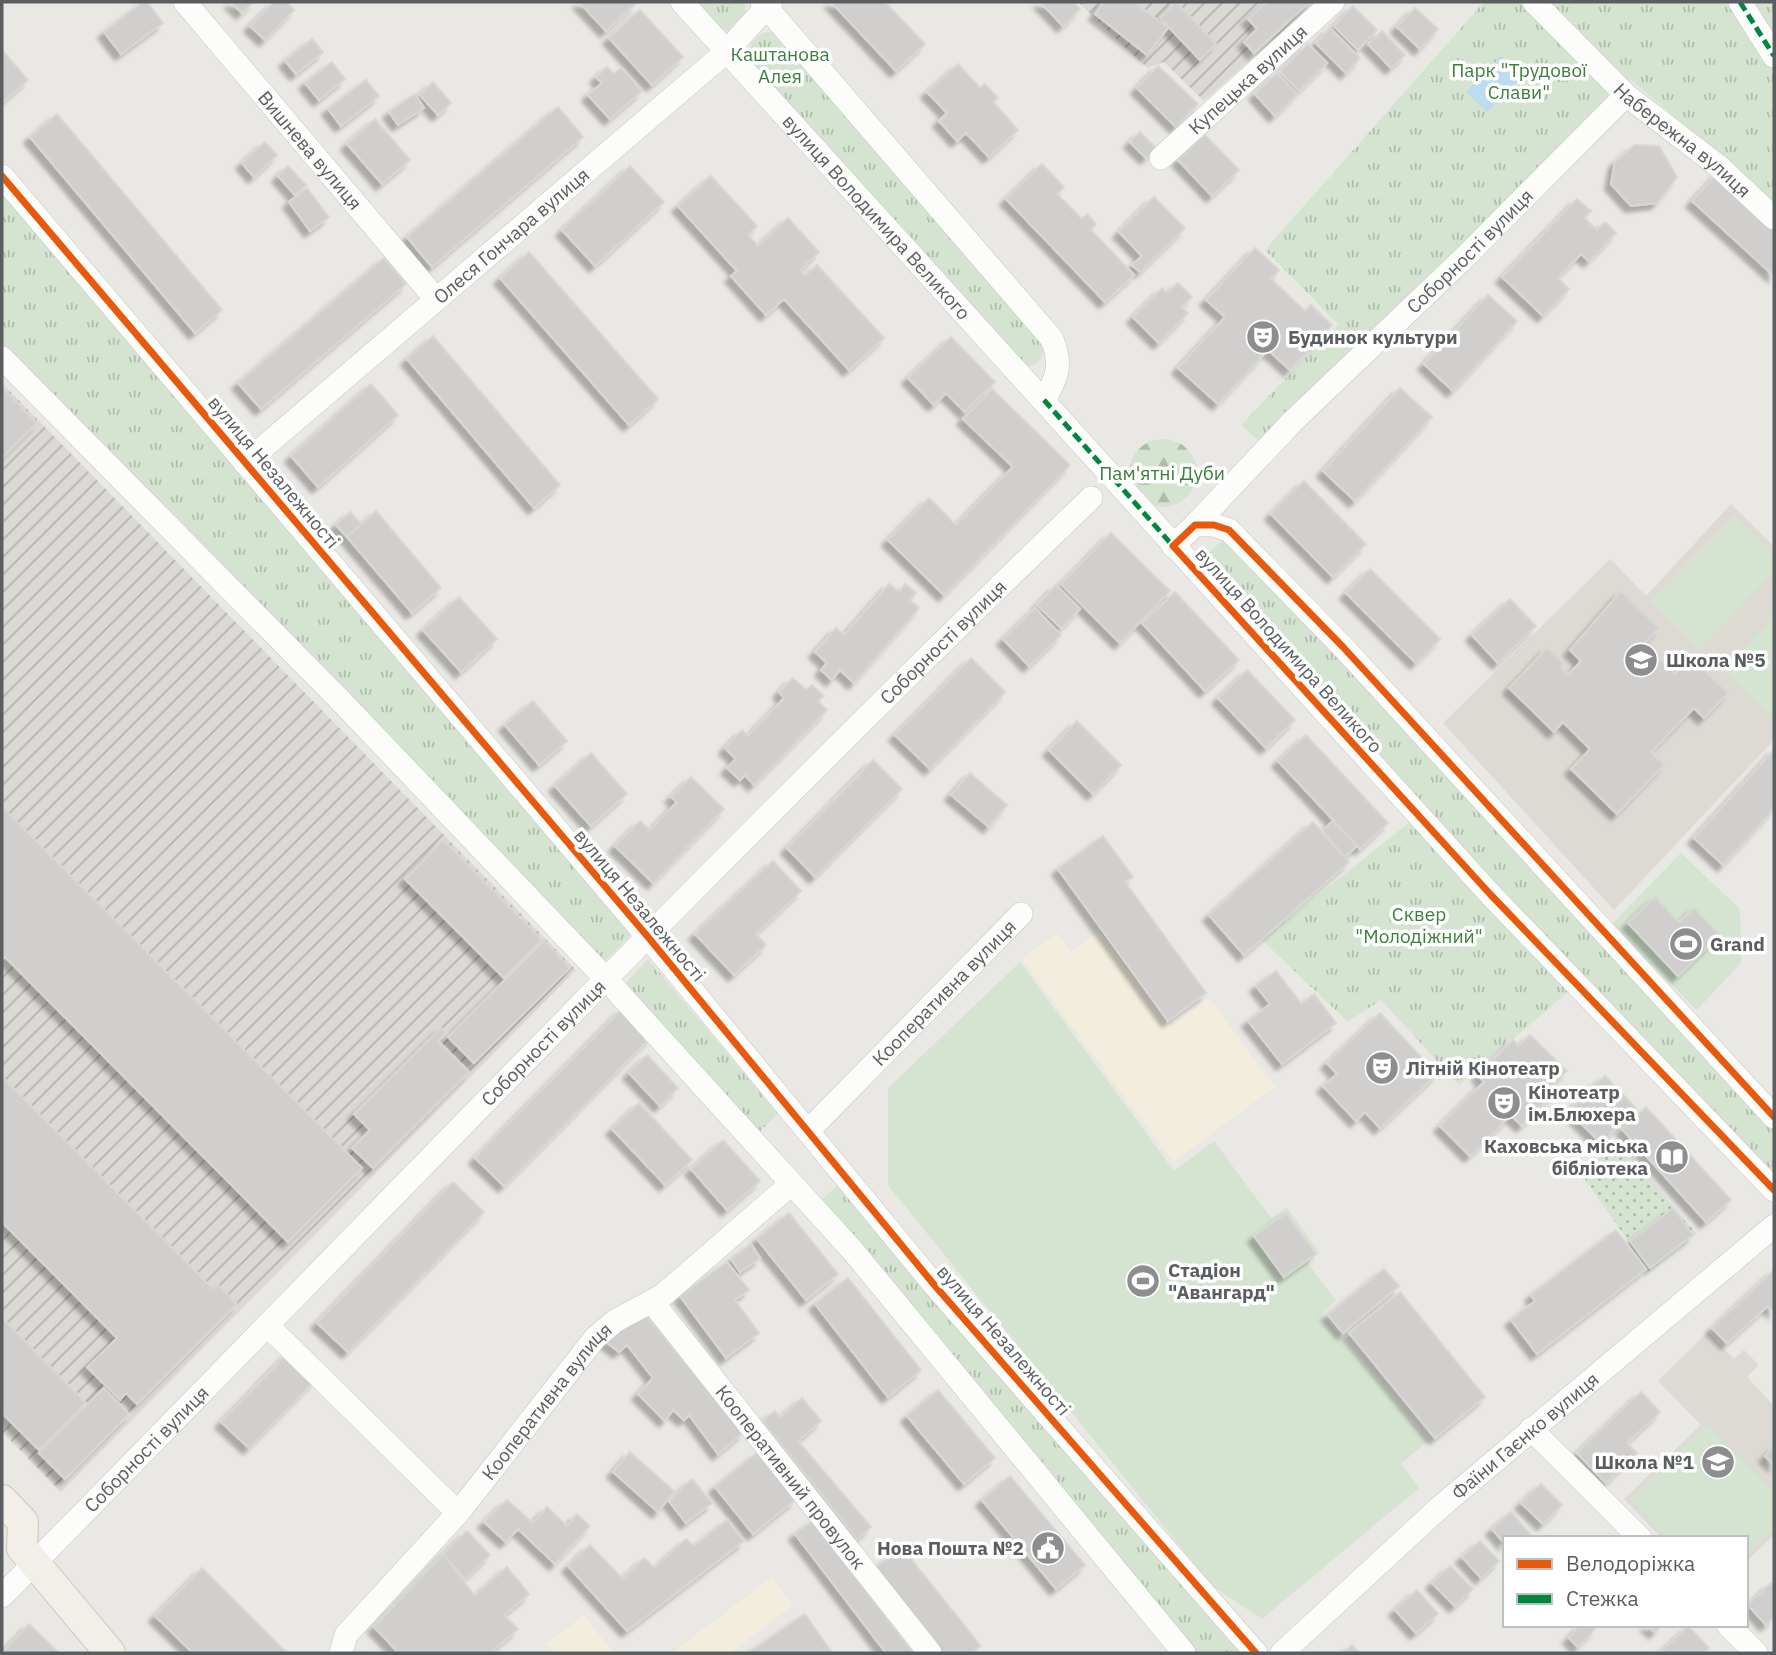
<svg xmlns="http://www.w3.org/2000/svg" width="1776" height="1655" viewBox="0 0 1776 1655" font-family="'IBM Plex Sans',sans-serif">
<defs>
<pattern id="industrial-furrows" width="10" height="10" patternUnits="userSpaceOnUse" patternTransform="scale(1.75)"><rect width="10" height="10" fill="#dbd9d5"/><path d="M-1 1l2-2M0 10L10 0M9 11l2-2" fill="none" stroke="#b5b3b0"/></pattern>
<pattern id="grass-dots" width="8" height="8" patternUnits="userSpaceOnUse" patternTransform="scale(1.75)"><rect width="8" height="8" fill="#d4e4d0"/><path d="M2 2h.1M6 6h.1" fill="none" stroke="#afbcac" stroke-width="1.8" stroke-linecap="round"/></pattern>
<pattern id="forest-firs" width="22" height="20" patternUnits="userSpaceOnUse" patternTransform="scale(1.75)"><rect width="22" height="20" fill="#d4e4d0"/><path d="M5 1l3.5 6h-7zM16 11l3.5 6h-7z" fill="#afbcac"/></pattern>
<pattern id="park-tufts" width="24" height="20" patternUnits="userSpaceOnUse" patternTransform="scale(1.75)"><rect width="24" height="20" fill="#d4e4d0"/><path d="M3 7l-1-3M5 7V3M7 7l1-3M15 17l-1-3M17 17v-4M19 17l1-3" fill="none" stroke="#afbcac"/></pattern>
<filter id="shadow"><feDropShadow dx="-6" dy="6" stdDeviation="2" flood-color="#0004"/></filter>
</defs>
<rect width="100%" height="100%" fill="#eae8e4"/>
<path fill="#f3edde" d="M1099 931 1170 1027 1209 998 1275 1087 1173 1162 1022 959 1057 933 1071 952Z
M772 1577 793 1605 730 1653H672Z
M584 1615 613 1653H554L546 1644Z"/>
<path fill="url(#industrial-furrows)" d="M1078 2H1316L1204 101 1164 62 1147 68Z
M2 383 576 970 61 1492 2 1432Z"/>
<path fill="#dddad4" d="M1731 504 1774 547V740L1614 910 1443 723 1610 559 1646 596Z
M1708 1332 1734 1359 1744 1350 1759 1365 1747 1377 1774 1406V1535L1746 1562V1538H1662L1624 1499 1701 1425 1658 1381Z"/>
<path fill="url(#grass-dots)" d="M1620 1143 1697 1234 1649 1271 1580 1172Z"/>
<path fill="url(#forest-firs)" d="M1129 473a34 34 0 1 1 68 0a34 34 0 1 1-68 0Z"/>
<path fill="url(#park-tufts)" d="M695 2H744L746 13 728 31 718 27Z
M1484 2H1774V205L1740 171 1630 79 1263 445 1241 425 1338 324 1265 250Z
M770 32 777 34 1040 341 1044 352 1038 363 1027 367 754 64 750 58 751 43 762 33Z
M2 193 412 671 631 935 604 962 2 346Z
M1226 536 1774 1129V1180L1582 980 1459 1085 1381 1000 1348 1022 1262 940 1426 809 1201 562Z
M648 959 778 1114 758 1133 625 984Z
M843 1181 1245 1653H1196L819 1202Z"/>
<path fill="#d4e4d0" d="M1734 515 1774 554V572L1699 649 1650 602Z
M1774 617V710L1770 715 1723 670Z
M1681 853 1740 909 1741 963 1697 1010 1611 925Z
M1020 962 1174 1171 1214 1141 1271 1218 1287 1208 1320 1253 1307 1263 1336 1300 1322 1314 1428 1441 1401 1464 1419 1488 1262 1619 1212 1586 888 1185V1088Z
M1707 1424 1774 1493V1528L1746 1555V1538H1668L1630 1499Z"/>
<path fill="#bbdcf1" d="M1501 56 1522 77 1487 112 1466 92Z"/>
<path fill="#d0cfcd" stroke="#d9d7d4" stroke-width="2" filter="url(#shadow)" d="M143 2H147L163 23 121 54 104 32Z
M231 2H253L242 13Z
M274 2H286L294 10 265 40 250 26Z
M579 2H633L635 4 606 31Z
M831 2H885L925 44 896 71Z
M1040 2H1073L1080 9 1063 26Z
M1104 2H1134L1168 28 1147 55 1095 14Z
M1176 2 1216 44 1200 60 1160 18Z
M1267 2H1310L1254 53 1244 42 1257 29 1248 19Z
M1353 6 1377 30 1358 50 1334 26Z
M1415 8 1438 29 1420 49 1397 27Z
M640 10 683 57 652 85 609 38Z
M1330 28 1360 58 1346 73 1316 43Z
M1382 31 1405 55 1391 68 1368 44Z
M312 39 323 52 296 74 285 61Z
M1308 44 1327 63 1299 91 1280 72Z
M2 50 28 80 4 101 2 98Z
M332 62 345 79 319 100 305 83Z
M958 64 980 88 985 84 998 98 993 102 1018 130 989 157 966 133 957 141 939 121 947 113 927 92Z
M1158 66 1198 104 1176 127 1137 88Z
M607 67 614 74 621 68 642 91 610 119 588 95 602 83 596 77Z
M1277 73 1297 94 1275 116 1255 94Z
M366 80 379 96 341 126 328 109Z
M433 82 451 103 438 115 420 95Z
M415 94 424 108 398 125 389 112Z
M558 107 583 137 432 267 407 237Z
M57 114 222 310 195 333 30 137Z
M375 119 410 160 382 184 347 144Z
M1140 132 1156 148 1146 158 1130 142Z
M1205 135 1239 170 1212 196 1178 160Z
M265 142 277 155 254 177 242 163Z
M1635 145 1659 146 1677 177 1657 203 1631 206 1611 184 1615 162Z
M1042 164 1064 187 1057 194 1082 219 1087 214 1096 224 1091 230 1134 275 1105 302 1006 199Z
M288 166 306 185 295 195 278 176Z
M630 166 664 202 595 266 562 230Z
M1718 173 1774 224V276L1692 201Z
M711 176 757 226 748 235 758 246 788 218 819 252 800 270 805 276 817 265 884 338 849 370 784 299 766 315 731 276 737 271 678 206Z
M307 188 329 217 310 231 289 202Z
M1154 197 1185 228 1140 272 1132 265 1142 256 1119 232Z
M1577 199 1591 211 1584 218 1597 230 1605 222 1616 233 1589 261 1581 254 1558 278 1569 289 1543 316 1502 277Z
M1255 248 1279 270 1271 279 1305 311 1311 305 1332 325 1290 370 1268 350 1218 404 1178 368 1225 317 1206 300Z
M529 252 658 399 629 425 500 278Z
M384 258 406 284 261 409 238 383Z
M1178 283 1192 297 1182 307 1188 313 1159 343 1133 317 1162 288 1167 293Z
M1488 295 1517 321 1453 391 1424 364Z
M433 336 560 485 534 508 407 359Z
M951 337 995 382 965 412 946 393 934 405 908 378Z
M371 384 398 415 318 487 291 456Z
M2 387 37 423 2 458Z
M1400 388 1432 417 1355 501 1323 471Z
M992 389 1070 465 944 595 888 540 929 498 956 525 1013 467 963 419Z
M1304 481 1366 544 1333 577 1271 514Z
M376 511 441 588 412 613 347 537Z
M350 512 361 524 347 537 336 525Z
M1111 533 1170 591 1120 643 1061 584Z
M1370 569 1440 639 1416 663 1346 593Z
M889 584 899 592 905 584 916 593 910 600 919 608 854 683 840 670 832 680 821 670 827 663 815 652 836 628 844 635Z
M1056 585 1080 609 1061 628 1037 605Z
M1621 591 1659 628 1644 644 1675 674 1691 658 1728 693 1704 718 1694 708 1651 752 1664 765 1617 814 1571 769 1590 749 1563 722 1554 732 1509 688 1547 648 1564 664 1561 667 1568 675 1581 661 1570 650Z
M1175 592 1239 660 1205 691 1142 623Z
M459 597 497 639 461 672 423 630Z
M1510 599 1536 626 1498 663 1472 635Z
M1035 608 1061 635 1029 666 1003 639Z
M971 658 1005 692 930 769 895 735Z
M1247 670 1295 720 1266 748 1218 698Z
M793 678 806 690 812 685 824 696 818 701 827 710 754 785 745 775 740 780 727 768 736 759 725 748 742 730 748 736 784 698 779 692Z
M533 701 567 741 539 765 505 725Z
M1077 721 1121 765 1093 794 1049 750Z
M1306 735 1388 823 1360 849 1278 761Z
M1774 750V809L1723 865 1694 838Z
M591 753 627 794 591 826 555 786Z
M873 760 902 789 815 877 787 848Z
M970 773 1007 805 989 827 951 795Z
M691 777 724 809 653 883 615 846 640 821 650 830 677 802 671 797Z
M2 807 362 1168 288 1242 5 957 2 960Z
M1333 821 1357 846 1345 857 1322 831Z
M1313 822 1349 862 1244 955 1209 915Z
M1103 836 1133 877 1125 882 1206 993 1168 1021 1058 869Z
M443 840 542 940 504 978 405 879Z
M773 861 801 891 756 934 766 945 734 975 695 934Z
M1655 897 1679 922 1694 908 1720 935 1678 976 1628 923Z
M544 941 570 968 474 1063 448 1037Z
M1276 971 1302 1004 1314 994 1336 1023 1282 1064 1248 1021 1270 1004 1256 986Z
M622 1009 651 1037 504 1186 475 1158Z
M1380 1013 1437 1074 1380 1128 1365 1112 1356 1121 1323 1086 1337 1074 1327 1063Z
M441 1028 446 1033 438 1041 469 1072 373 1168 352 1148 370 1130 354 1114Z
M1530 1035 1567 1071 1553 1085 1558 1090 1522 1126 1511 1115 1470 1156 1440 1126 1484 1082 1478 1075 1513 1040 1519 1046Z
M647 1055 678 1088 660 1106 629 1073Z
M1605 1076 1636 1108 1601 1143 1569 1111Z
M2 1077 213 1289 218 1285 237 1304 137 1404 126 1393 120 1400 87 1367 117 1338 2 1222Z
M639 1103 692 1160 665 1185 612 1129Z
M1646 1107 1731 1200 1706 1222 1622 1129Z
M723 1140 760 1181 727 1210 691 1169Z
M453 1182 484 1212 348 1352 317 1323Z
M1673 1208 1693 1235 1650 1268 1630 1241Z
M789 1213 838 1274 806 1300 757 1239Z
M1286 1213 1316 1254 1284 1277 1254 1236Z
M1616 1230 1646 1269 1537 1354 1511 1320 1535 1301 1531 1295Z
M751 1244 760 1258 740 1272 731 1259Z
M727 1262 749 1290 735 1300 759 1333 726 1358 680 1296Z
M1384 1269 1399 1286 1343 1333 1328 1315Z
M1774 1270V1312L1768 1306 1727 1343 1712 1328Z
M848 1278 921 1370 888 1397 815 1304Z
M1400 1292 1485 1397 1435 1438 1349 1333Z
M643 1312 744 1432 718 1454 689 1415 684 1420 673 1410 665 1421 638 1394 653 1378 627 1345 619 1352 606 1342Z
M2 1318 86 1403 39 1450 2 1413Z
M288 1353 315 1380 249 1448 221 1422Z
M104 1388 129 1414 65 1479 39 1453Z
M938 1390 995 1458 964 1484 907 1416Z
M1641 1392 1660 1412 1627 1443 1637 1453 1606 1483 1577 1453Z
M802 1398 821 1421 798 1441 871 1527 857 1539 763 1421 775 1411 780 1418Z
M1774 1447V1465L1765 1456Z
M630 1452 674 1491 658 1512 613 1472Z
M757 1453 795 1500 753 1534 715 1487Z
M1010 1476 1085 1565 1056 1589 982 1500Z
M692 1479 712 1503 686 1523 669 1501Z
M1541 1484 1562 1505 1543 1524 1521 1503Z
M507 1500 533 1523 547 1507 567 1526 577 1514 590 1526 555 1564 518 1529 506 1542 484 1522Z
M1511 1512 1531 1535 1505 1538V1544L1492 1529Z
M727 1520 744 1541 627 1631 568 1566 590 1545 623 1579 644 1558 655 1568 686 1539 694 1546Z
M812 1521 913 1653H886L795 1534Z
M467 1531 490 1555 465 1579 443 1554Z
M1480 1541 1499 1561 1481 1578 1462 1557Z
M902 1548 981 1646 971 1653H941L875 1568Z
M443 1554 475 1596 507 1567 529 1594 504 1615 518 1629 490 1653H395L397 1651 374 1627Z
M1450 1566 1473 1589 1455 1606 1432 1583Z
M202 1568 287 1653H193L155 1616Z
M1771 1583 1774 1587V1617L1766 1625 1748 1605Z
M1417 1590 1438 1614 1416 1633 1395 1610Z
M805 1614 832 1653H748Z
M29 1624 59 1653H2Z
M1580 1625H1592L1595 1629 1578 1647 1569 1638Z
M1647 1625H1661L1655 1632Z
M1688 1626 1709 1648 1704 1653H1660Z
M1352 1645 1359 1653H1343Z"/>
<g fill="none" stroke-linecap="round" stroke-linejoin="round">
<g stroke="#c5c5c5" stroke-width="24">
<g id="minor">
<path id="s1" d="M185 2 435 298"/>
<path id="s2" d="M682 2 1490 894 1774 1190"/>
<path d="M762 2 1052 339C1062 364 1058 377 1044 400"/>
<path id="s3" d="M1534 2 1626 95 1717 165 1774 218"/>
<path d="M1740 2 1774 56"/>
<path id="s4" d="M1161 158 1333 2"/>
<path d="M2 176 648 937 936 1287 1256 1653"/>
<path d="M2 358 339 699 606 979 853 1251 1184 1653"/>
<path id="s5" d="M245 463 726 52 771 2"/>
<path id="s6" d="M1195 525 1292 422 1464 258 1626 95"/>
<path d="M1173 546 1195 525H1214L1229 530 1343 647 1774 1117"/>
<path id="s7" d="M808 1131 1021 914"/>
<path id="s8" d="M653 1303 930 1653"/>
<path d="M268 1326 458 1513"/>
<path d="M1531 1429 1640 1538"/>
<path id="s9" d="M2 1596C364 1229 719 855 1091 498"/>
<path d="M1728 1625 1756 1653"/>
<path id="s10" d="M341 1653 346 1635 458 1513 595 1338 615 1321 663 1295 790 1185"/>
<path id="s11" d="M1282 1653 1439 1508 1774 1226"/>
</g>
</g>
<g stroke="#cfc6b4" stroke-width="32">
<path id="major" d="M2 1500 23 1522 22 1548 110 1653"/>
</g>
<use href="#minor" stroke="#fcfcfb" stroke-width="23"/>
<use href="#major" stroke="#f1efe7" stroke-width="30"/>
<path stroke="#00873e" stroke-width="5" stroke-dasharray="10 5" stroke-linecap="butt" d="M1740 2 1774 56
M1044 400 1173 546"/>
<g stroke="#fff" stroke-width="11">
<path id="cycleway" d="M2 176 648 937 936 1287 1256 1653
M1774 1117 1343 647 1229 530 1214 525H1195L1173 546 1490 894 1774 1190"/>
</g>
<use href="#cycleway" stroke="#e8590c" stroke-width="7"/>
</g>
<defs>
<g id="theatre-disc" transform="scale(1.75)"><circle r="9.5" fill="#8c8e8f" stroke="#fff"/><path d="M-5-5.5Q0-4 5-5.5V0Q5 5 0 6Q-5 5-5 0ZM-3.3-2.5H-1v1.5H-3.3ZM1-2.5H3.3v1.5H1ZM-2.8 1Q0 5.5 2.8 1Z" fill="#fff"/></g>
<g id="school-disc" transform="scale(1.75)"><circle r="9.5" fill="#8c8e8f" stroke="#fff"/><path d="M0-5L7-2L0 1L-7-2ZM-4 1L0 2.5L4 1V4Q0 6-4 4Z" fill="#fff"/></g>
<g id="stadium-disc" transform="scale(1.75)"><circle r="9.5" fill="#8c8e8f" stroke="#fff"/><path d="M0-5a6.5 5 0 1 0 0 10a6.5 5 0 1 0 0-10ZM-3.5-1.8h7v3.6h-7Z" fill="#fff"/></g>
<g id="library-disc" transform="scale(1.75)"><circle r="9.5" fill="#8c8e8f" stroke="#fff"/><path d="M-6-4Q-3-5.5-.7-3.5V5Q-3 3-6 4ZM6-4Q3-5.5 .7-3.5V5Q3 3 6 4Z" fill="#fff"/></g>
<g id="civic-disc" transform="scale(1.75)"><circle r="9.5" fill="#8c8e8f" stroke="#fff"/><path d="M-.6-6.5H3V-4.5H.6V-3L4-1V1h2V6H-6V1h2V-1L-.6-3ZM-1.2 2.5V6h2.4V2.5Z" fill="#fff"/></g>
</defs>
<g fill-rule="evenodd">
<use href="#theatre-disc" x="1263" y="337"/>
<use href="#school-disc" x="1641" y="660"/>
<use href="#stadium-disc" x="1686" y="944"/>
<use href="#theatre-disc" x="1382" y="1068"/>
<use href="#theatre-disc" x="1504" y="1103"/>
<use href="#library-disc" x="1672" y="1157"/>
<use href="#stadium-disc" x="1143" y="1281"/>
<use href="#school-disc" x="1718" y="1462"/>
<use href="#civic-disc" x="1048" y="1548"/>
</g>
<g text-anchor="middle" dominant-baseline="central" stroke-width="7" stroke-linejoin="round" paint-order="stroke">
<g font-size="19" fill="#3c7f3d" stroke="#fff">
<text x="780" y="54">Каштанова<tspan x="780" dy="22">Алея</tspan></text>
<text x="1519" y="70">Парк "Трудової<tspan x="1519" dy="22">Слави"</tspan></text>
<text x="1162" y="473">Пам'ятні Дуби</text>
<text x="1419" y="914">Сквер<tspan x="1419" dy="22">"Молодіжний"</tspan></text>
</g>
<g font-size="19" fill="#5a5e61" stroke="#fff">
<text stroke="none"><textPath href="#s4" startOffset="117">Купецька вулиця</textPath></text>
<text stroke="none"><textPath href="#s3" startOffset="203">Набережна вулиця</textPath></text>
<text stroke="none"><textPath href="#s1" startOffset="194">Вишнева вулиця</textPath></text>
<text stroke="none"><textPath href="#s2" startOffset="290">вулиця Володимира Великого</textPath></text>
<text stroke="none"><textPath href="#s5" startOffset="350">Олеся Гончара вулиця</textPath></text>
<text stroke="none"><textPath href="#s6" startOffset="388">Соборності вулиця</textPath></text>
<text transform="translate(274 472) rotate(50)">вулиця Незалежності</text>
<text stroke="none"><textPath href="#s9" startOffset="1340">Соборності вулиця</textPath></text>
<text transform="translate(1289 650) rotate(48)">вулиця Володимира Великого</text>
<text transform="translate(640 905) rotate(50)">вулиця Незалежності</text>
<text stroke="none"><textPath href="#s7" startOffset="194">Кооперативна вулиця</textPath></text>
<text stroke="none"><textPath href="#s9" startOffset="774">Соборності вулиця</textPath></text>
<text transform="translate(1004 1340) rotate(49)">вулиця Незалежності</text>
<text stroke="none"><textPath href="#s10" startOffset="327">Кооперативна вулиця</textPath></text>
<text stroke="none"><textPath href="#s11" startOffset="326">Фаїни Гаєнко вулиця</textPath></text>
<text stroke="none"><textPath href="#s9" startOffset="206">Соборності вулиця</textPath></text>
<text stroke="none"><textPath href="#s8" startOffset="222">Кооперативний провулок</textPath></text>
</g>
<g font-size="19" font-weight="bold" fill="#5a5e61" stroke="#fff" text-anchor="start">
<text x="1288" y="337">Будинок культури</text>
<text x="1666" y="660">Школа №5</text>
<text x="1710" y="944">Grand</text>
<text x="1406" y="1068">Літній Кінотеатр</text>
<text x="1528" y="1092">Кінотеатр<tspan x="1528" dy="22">ім.Блюхера</tspan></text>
<text x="1648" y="1146" text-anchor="end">Каховська міська<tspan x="1648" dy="22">бібліотека</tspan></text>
<text x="1168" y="1270">Стадіон<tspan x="1168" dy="22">"Авангард"</tspan></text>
<text x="1694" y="1462" text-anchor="end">Школа №1</text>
<text x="1024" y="1548" text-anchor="end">Нова Пошта №2</text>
</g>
</g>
<rect width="1776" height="1655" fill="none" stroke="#5a5e61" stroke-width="7"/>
<rect x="1503" y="1536" width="245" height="91" fill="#ffffff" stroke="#bdbfc0" stroke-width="2"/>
<rect x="1517" y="1559" width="35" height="10" fill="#e8590c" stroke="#bdbfc0" stroke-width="2"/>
<text x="1566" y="1571" font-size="21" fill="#5a5e61">Велодоріжка</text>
<rect x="1517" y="1594" width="35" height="10" fill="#00873e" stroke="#bdbfc0" stroke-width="2"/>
<text x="1566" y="1606" font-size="21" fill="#5a5e61">Стежка</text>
</svg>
